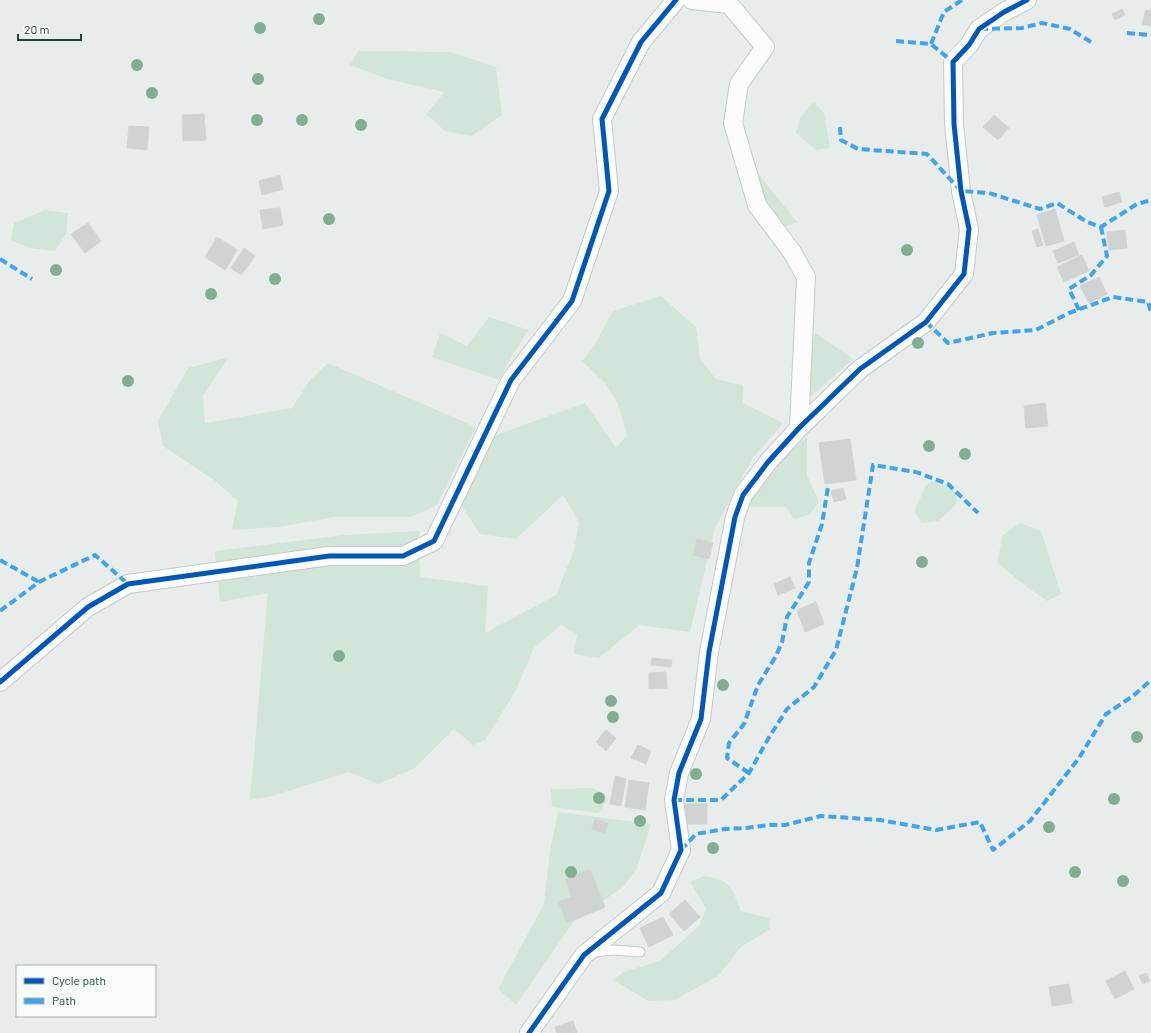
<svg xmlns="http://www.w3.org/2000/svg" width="1151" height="1033" viewBox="0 0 1151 1033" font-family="Barlow,sans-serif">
<rect width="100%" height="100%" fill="#e8edeb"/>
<path fill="#d1e6d8" d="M358 51 451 52 496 67 502 115 471 136 445 131 426 114 445 92 387 79 350 65Z
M814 102 824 113 830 148 816 150 796 133 800 118Z
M759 175 797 222 768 233Z
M45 210 68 213 66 234 55 251 30 248 11 240 14 223Z
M661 296 696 327 700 359 716 379 743 385V403L783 423 752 459 715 528 690 632 639 625 599 658 574 654 577 634 561 625 534 648 514 694 485 740 473 745 454 729 415 768 378 784 349 772 272 796 250 800 268 593 220 602 215 551 344 535 419 531 420 577 488 586 485 633 556 595 574 550 579 523 563 495 516 539 480 534 459 502 493 436 585 403 616 448 627 435 618 404 605 383 582 361 594 346 613 311Z
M489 317 529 330 516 349 499 380 432 357 440 333 467 346Z
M815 333 853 359 809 398 807 363Z
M229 357 203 396 205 423 292 408 310 380 328 363 476 427 437 505 411 517H334L278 527 232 530 238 501 214 480 163 446 158 421 188 368Z
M807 437V475L819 502 809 515 794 519 786 507H747C761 478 782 457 807 437Z
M936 480 957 493 956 505 938 521 922 523 914 512 926 485Z
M1020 523 1041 531 1061 594 1047 601 1020 582 997 562 1003 535Z
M592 788 604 793 608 799 598 813 552 807 551 789Z
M558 812 651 824 637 868 623 887 574 921 516 1005 498 989 544 904 550 851Z
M704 876C730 879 732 888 741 911L769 918 770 929 741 947 718 976 675 1000 648 1001 614 980 623 972 660 961 699 926 706 909 690 882Z"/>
<path fill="#cfd4d2" stroke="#d1d6d4" d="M1122 9 1125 15 1115 20 1112 14Z
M1146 10 1151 11V26L1142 24Z
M204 114 206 140 183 141 182 115Z
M994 115 1009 128 998 140 983 127Z
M129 126 149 127 147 150 127 148Z
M280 175 283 189 262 195 259 181Z
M1119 192 1122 202 1105 207 1102 197Z
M280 208 283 225 263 229 260 210Z
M1055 209 1064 241 1046 246 1037 215Z
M88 223 101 241 85 253 71 234Z
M1038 229 1043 245 1037 247 1032 231Z
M1125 230 1127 248 1109 250 1107 232Z
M217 237 237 250 225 270 205 257Z
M1074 242 1079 255 1058 263 1053 251Z
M244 248 255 256 241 275 231 268Z
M1082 255 1089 271 1064 282 1057 267Z
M1099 277 1107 294 1089 303 1080 286Z
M1045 403 1048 426 1026 428 1024 406Z
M850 439 856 480 825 484 819 443Z
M843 488 846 499 834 502 831 491Z
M697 539 713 543 709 559 693 555Z
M790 577 795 588 778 595 774 584Z
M816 602 824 624 805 632 797 610Z
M652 658 672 660 671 667 651 665Z
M666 672 667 688 649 689V673Z
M606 730 616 738 606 751 596 742Z
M638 745 651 751 646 764 631 758Z
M615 776 626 779 621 806 610 804Z
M629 780 649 783 645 810 625 807Z
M685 804H707V824H685Z
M595 819 608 823 605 833 592 829Z
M590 869 605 907 567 923 558 902 572 897 565 879Z
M685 900 700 917 684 931 669 914Z
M663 917 673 935 649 947 640 928Z
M1125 971 1134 989 1115 999 1106 981Z
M1146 973 1150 981 1143 984 1139 976Z
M1069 984 1072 1003 1052 1006 1049 987Z
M573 1021 577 1033H557L555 1027Z"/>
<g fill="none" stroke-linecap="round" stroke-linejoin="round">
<g stroke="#c5cac8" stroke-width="11">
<path id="service" d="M594 952 613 950 640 952"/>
</g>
<g stroke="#c5cac8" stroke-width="20">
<path id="minor" d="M692 0 729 4 765 47 739 84 733 123 757 205 792 252 806 277 799 428
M0 682 88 607 128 584 329 556H403L434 541 511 380 572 301 609 191 602 119 641 42 676 0
M529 1033 584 955 661 893 681 850 674 800 679 773 701 719 709 652 735 517 743 495 768 462 799 428 860 369 926 322 964 274 969 229 961 191 954 124 953 62 969 45 979 29 1004 12 1027 0"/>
</g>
<use href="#service" stroke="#fcfcfc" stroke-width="9"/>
<use href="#minor" stroke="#fcfcfc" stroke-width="18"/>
<path stroke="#3ea4ec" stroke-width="4" stroke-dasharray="8 4" stroke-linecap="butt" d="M980 29 1022 28 1042 23 1070 29 1091 42
M1127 33 1151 35
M896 41 931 44 953 62
M931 44 944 12 962 0
M840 127 841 140 858 149 927 154 961 191 989 193 1040 209 1057 203 1087 222 1101 227 1137 204 1151 200
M0 259 32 279
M1079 310 1069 289 1091 275 1107 256 1101 227
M926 322 948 343 993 333 1036 330 1069 313 1113 297 1148 302 1151 312
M0 560 39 582
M0 611 39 582 95 555 128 584
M749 773 727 758 729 743 744 724 758 685 776 656 782 642 787 617 809 582V563L822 524 828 487
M674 800H721L749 773 768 739 787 709 814 687 836 650 857 568 873 465 916 472 948 484 978 513
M681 850 696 834 725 829 745 828 770 825H785L821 816 880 820 936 830 980 822 993 850 1030 821 1079 758 1106 714 1133 696 1151 680"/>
<g stroke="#f7fbf9" stroke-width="8">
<path id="cycleway" d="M0 682 88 607 128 584 329 556H403L434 541 511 380 572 301 609 191 602 119 641 42 676 0
M529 1033 584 955 661 893 681 850 674 800 679 773 701 719 709 652 735 517 743 495 768 462 799 428 860 369 926 322 964 274 969 229 961 191 954 124 953 62 969 45 979 29 1004 12 1027 0"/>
</g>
<use href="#cycleway" stroke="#0057b8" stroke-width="5"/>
</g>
<g fill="#81ae93">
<circle cx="319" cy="19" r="6"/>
<circle cx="260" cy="28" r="6"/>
<circle cx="137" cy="65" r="6"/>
<circle cx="258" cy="79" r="6"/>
<circle cx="152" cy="93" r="6"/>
<circle cx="257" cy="120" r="6"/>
<circle cx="302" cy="120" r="6"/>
<circle cx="361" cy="125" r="6"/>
<circle cx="329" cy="219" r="6"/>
<circle cx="907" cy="250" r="6"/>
<circle cx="56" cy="270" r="6"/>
<circle cx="275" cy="279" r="6"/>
<circle cx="211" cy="294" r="6"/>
<circle cx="918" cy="343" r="6"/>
<circle cx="128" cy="381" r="6"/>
<circle cx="929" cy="446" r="6"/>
<circle cx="965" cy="454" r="6"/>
<circle cx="922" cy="562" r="6"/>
<circle cx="339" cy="656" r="6"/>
<circle cx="723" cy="685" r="6"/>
<circle cx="611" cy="701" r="6"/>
<circle cx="613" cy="717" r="6"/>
<circle cx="1137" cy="737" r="6"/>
<circle cx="696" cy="774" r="6"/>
<circle cx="599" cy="798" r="6"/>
<circle cx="1114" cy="799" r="6"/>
<circle cx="640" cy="821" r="6"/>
<circle cx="1049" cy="827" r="6"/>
<circle cx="713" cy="848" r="6"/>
<circle cx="571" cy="872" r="6"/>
<circle cx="1075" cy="872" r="6"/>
<circle cx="1123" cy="881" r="6"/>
</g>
<rect x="16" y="965" width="140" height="52" fill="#f7fbf9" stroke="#a3b1ad"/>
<rect x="24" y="978" width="20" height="6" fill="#0057b8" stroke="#a3b1ad"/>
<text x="52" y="985" font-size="12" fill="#24423a">Cycle path</text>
<rect x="24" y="998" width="20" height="6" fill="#3ea4ec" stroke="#a3b1ad"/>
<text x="52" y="1005" font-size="12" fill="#24423a">Path</text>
<path d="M18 34v6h63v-6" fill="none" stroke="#24423a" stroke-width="2"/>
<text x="24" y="34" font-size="12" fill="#24423a" stroke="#f7fbf9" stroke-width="3" paint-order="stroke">20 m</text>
</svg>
